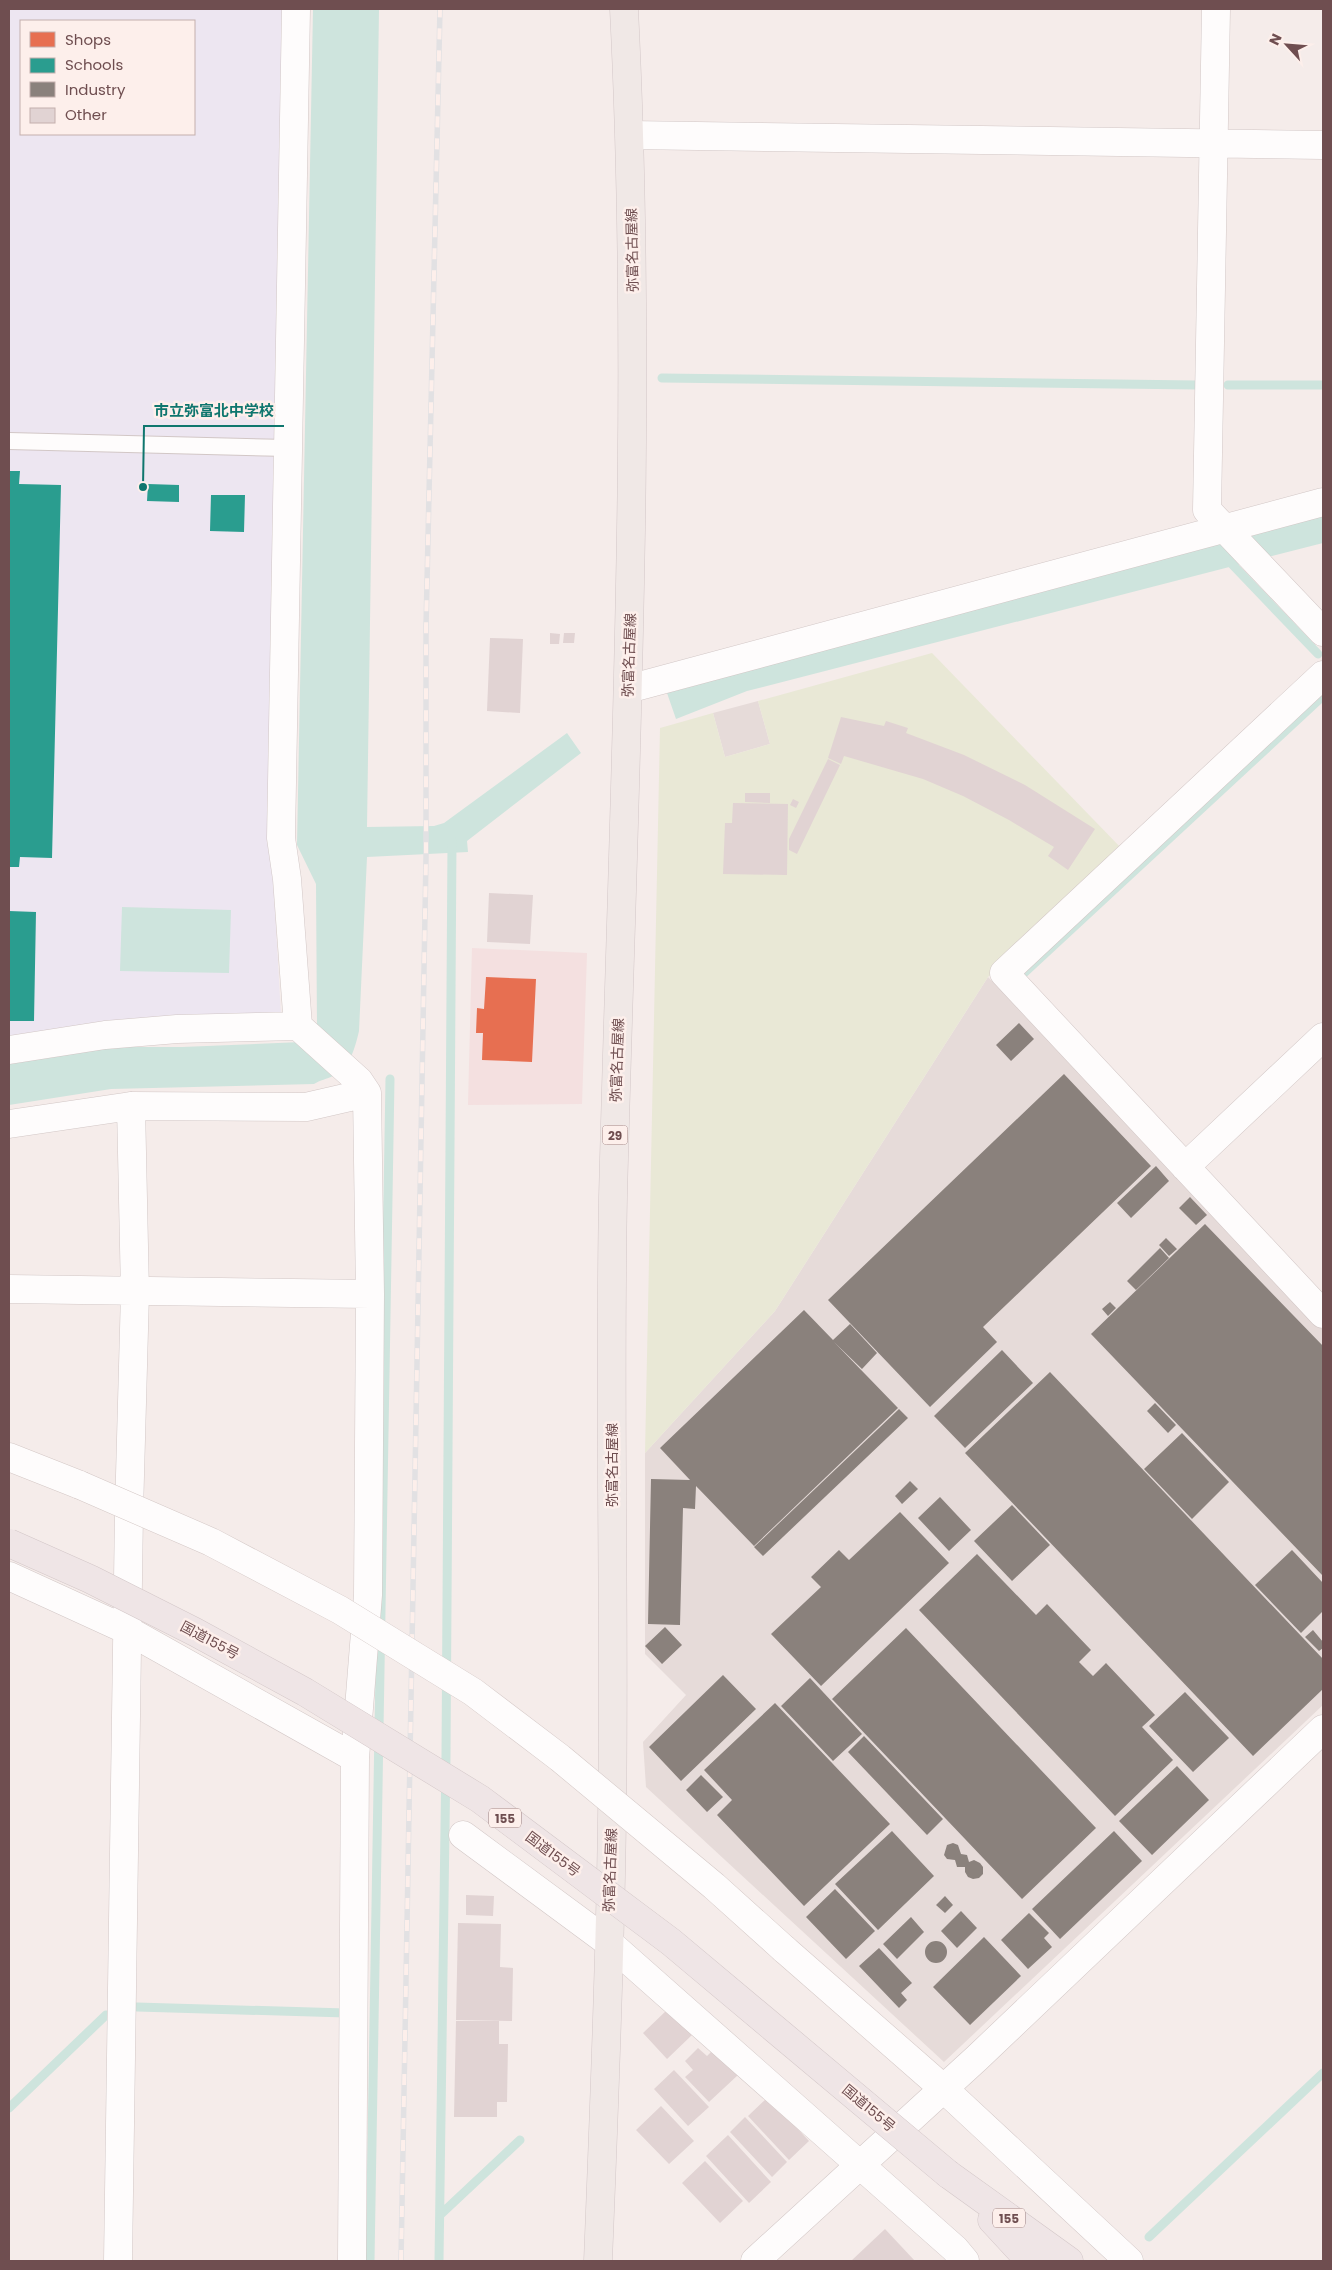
<svg xmlns="http://www.w3.org/2000/svg" width="1332" height="2270" viewBox="0 0 1332 2270" font-family="Poppins,'Noto Sans JP',sans-serif">
<rect width="100%" height="100%" fill="#f5ecea"/>
<path fill="#f4e0e0" d="M472 948 587 953 582 1104 468 1105Z"/>
<path fill="#e6dbd9" d="M758 701 770 744 725 757 713 713Z
M988 977 1323 1330V1705L944 2062 646 1787 643 1742 686 1695 645 1654V1453L775 1311Z"/>
<path fill="#ede6f1" fill-rule="evenodd" d="M9 9H286L271 839 281 1016 9 1038ZM21 21H194V134H21Z"/>
<path fill="#e9e8d6" d="M932 653 1124 851 988 977 775 1311 645 1453 660 728 713 713 725 757 770 744 758 701Z"/>
<path fill="#cee4dd" d="M313 9H379L367 827 434 826 444 823 567 733 581 753 467 841 468 852 367 857 359 1031C355 1048 350 1068 333 1076 327 1079 320 1080 314 1084L111 1089 9 1105V1062L111 1047H182L302 1042 317 1027 316 884 297 845Z
M1323 516V543L747 691 676 719 667 693Z
M122 907 231 910 229 973 120 971Z"/>
<path fill="#e76f51" d="M486 977 536 979 532 1062 482 1060 483 1033H476L477 1008 484 1009Z"/>
<path fill="#2a9d8f" d="M9 471H20L19 484 61 485 52 858 20 857 19 867H9Z
M148 484 179 485V502L147 501Z
M211 495H245L244 532 210 531Z
M9 911 36 912 34 1021H9Z"/>
<path fill="#8a817c" d="M1019 1023 1034 1039 1011 1061 996 1045Z
M1064 1074 1151 1166 983 1327 997 1342 930 1407 828 1300Z
M1156 1166 1169 1181 1131 1218 1117 1203Z
M1190 1197 1207 1215 1196 1225 1179 1208Z
M1205 1224 1323 1346V1576L1091 1334Z
M1166 1238 1177 1249 1169 1256 1159 1245Z
M1160 1248 1169 1258 1136 1290 1127 1281Z
M1110 1302 1116 1308 1108 1316 1102 1309Z
M804 1310 833 1340 850 1324 877 1353 862 1369 834 1342 898 1408 754 1546 696 1486 695 1509 683 1508 680 1625 648 1624 651 1479 690 1480 660 1448Z
M1002 1350 1033 1383 965 1448 934 1416Z
M1050 1372 1323 1659V1689L1253 1756 965 1453Z
M1155 1403 1176 1425 1168 1433 1147 1411Z
M899 1409 908 1418 763 1556 754 1547Z
M1182 1433 1229 1482 1192 1519 1144 1469Z
M910 1481 918 1489 902 1504 895 1496Z
M940 1497 971 1530 949 1551 918 1518Z
M1012 1505 1050 1545 1012 1581 974 1541Z
M900 1512 949 1563 821 1686 771 1634 821 1587 811 1577 839 1550 849 1560Z
M1292 1550 1323 1583V1611L1301 1633 1255 1585Z
M977 1554 1036 1615 1047 1604 1091 1650 1079 1662 1093 1676 1106 1663 1155 1715 1142 1727 1173 1760 1115 1816 919 1610Z
M665 1627 682 1645 662 1664 645 1646Z
M906 1628 1096 1828 1022 1899 832 1699Z
M1313 1630 1323 1642V1648L1319 1651 1305 1637Z
M723 1675 756 1709 681 1781 649 1747Z
M810 1678 862 1734 833 1761 781 1706Z
M1185 1692 1229 1738 1193 1772 1149 1726Z
M775 1703 890 1824 804 1906 717 1815 732 1800 704 1770Z
M864 1736 943 1819 927 1835 848 1752Z
M1177 1766 1209 1800 1152 1855 1119 1821Z
M701 1775 723 1797 707 1812 686 1790Z
M892 1831 934 1876 878 1930 835 1884Z
M1114 1831 1142 1861 1060 1939 1032 1909Z
M953 1843 958 1845 961 1854 967 1855 969 1862 974 1860 980 1863 983 1867V1874L979 1878 973 1879 968 1877 965 1872V1867H957L955 1860 947 1859 944 1855 947 1845Z
M835 1889 875 1931 846 1959 806 1917Z
M945 1896 953 1905 945 1913 936 1905Z
M961 1911 977 1928 957 1948 941 1931Z
M1029 1913 1049 1933 1044 1938 1052 1947 1028 1969 1001 1940Z
M911 1917 924 1932 897 1959 883 1944Z
M984 1937 1021 1976 970 2025 933 1987Z
M925 1952a11 11 0 1 1 22 0a11 11 0 1 1-22 0Z
M879 1948 912 1983 901 1993 907 2000 899 2008 859 1966Z"/>
<g fill="none" stroke-linecap="round" stroke-linejoin="round">
<path stroke="#cee4dd" stroke-width="9" d="M662 378 1197 385
M1228 385H1323
M1227 559 1318 654
M1023 974 1323 696
M137 2007 346 2013
M9 2108 106 2015
M440 2215 520 2140
M1149 2237 1323 2073
M370 2261 390 1079
M439 2261 446 1756 452 841"/>
</g>
<path fill="#e1d3d3" d="M550 633 560 634 559 644H550Z
M564 633H575L574 643H563Z
M490 638 523 639 520 713 487 711Z
M841 717 884 726 886 721 908 728 906 733 964 755 1025 785 1095 829 1068 870 1048 856 1054 847 1009 820 963 796 923 779 844 756 841 764 828 758Z
M828 759 840 765 797 854 789 850V839Z
M745 793H770V803L745 802Z
M793 799 799 802 796 808 790 805Z
M733 803 788 804 787 875 723 874 725 823H732Z
M489 893 533 895 530 944 487 942Z
M466 1895 494 1896 493 1916 466 1915Z
M458 1923 501 1924 500 1967 513 1968 512 2021 456 2020Z
M668 2009 692 2035 667 2059 643 2033Z
M456 2021H499V2044H508L507 2102H497V2117H454Z
M698 2048 707 2056 714 2049 738 2075 709 2102 685 2077 693 2070 685 2061Z
M674 2070 709 2107 688 2126 654 2089Z
M768 2097 809 2141 789 2160 748 2116Z
M661 2106 694 2141 669 2164 636 2130Z
M745 2117 787 2162 772 2177 730 2132Z
M728 2135 771 2182 749 2203 706 2156Z
M705 2161 743 2201 720 2223 682 2183Z
M885 2229 915 2261H851Z"/>
<g fill="none" stroke-linecap="round" stroke-linejoin="round">
<g stroke="#d2c7c6" stroke-width="18">
<path id="lane" d="M9 441 288 448"/>
</g>
<g stroke="#d2c7c6" stroke-width="29">
<path id="street" d="M296 9 281 838 287 879 298 1026
M1216 9 1207 510 1323 632
M630 135 1323 145
M1323 675 1004 973 1323 1314
M628 689 1323 502
M9 1050 105 1035 177 1029 298 1026 359 1081 367 1093 370 1294 368 1595 355 1758 352 2261
M9 1124 131 1106
M1185 1167 1323 1037
M9 1289 370 1294
M9 1576 127 1630 355 1758
M463 1835 608 1942 955 2249 965 2261
M944 2089 1129 2261
M118 2261 129 1512 135 1293 131 1106 306 1107 367 1093
M755 2261 977 2058 1323 1729"/>
</g>
<g stroke="#d4c8c6" stroke-width="29">
<path id="secondary" d="M9 1457 80 1485
M784 1949 944 2089"/>
</g>
<g stroke="#d3c7c8" stroke-width="29">
<path id="primary" d="M598 2261C604 2114 610 1967 612 1820 615 1612 609 1405 613 1197 623 801 644 405 624 9"/>
</g>
<g stroke="#d3c7c8" stroke-width="29">
<path id="highway" d="M948 2174 1069 2261
M992 2220 1030 2261"/>
</g>
<use href="#lane" stroke="#fefcfc" stroke-width="16"/>
<use href="#street" stroke="#fefcfc" stroke-width="28"/>
<use href="#secondary" stroke="#fefcfc" stroke-width="28"/>
<use href="#primary" stroke="#f0e8e6" stroke-width="28"/>
<use href="#highway" stroke="#efe5e6" stroke-width="28"/>
<g stroke="#e2e1e3" stroke-width="5.5">
<path id="rail" d="M401 2261 426 858V627L440 9"/>
</g>
<use href="#rail" stroke="#fdefeb" stroke-width="4" stroke-dasharray="11" stroke-linecap="butt"/>
<g stroke="#d4c8c6" stroke-width="29" stroke-linecap="butt">
<path id="secondary-bridge" d="M80 1485 211 1542 340 1610 473 1692 560 1758 714 1886 784 1949"/>
</g>
<g stroke="#d3c7c8" stroke-width="29" stroke-linecap="butt">
<path id="highway-bridge" d="M9 1543 90 1579 195 1632 305 1692 480 1799 671 1942 948 2174"/>
</g>
<use href="#secondary-bridge" stroke="#fefcfc" stroke-width="28"/>
<use href="#highway-bridge" stroke="#efe5e6" stroke-width="28"/>
</g>
<g text-anchor="middle" dominant-baseline="central" stroke-width="5" stroke-linejoin="round" paint-order="stroke">
<g fill="#fdefeb" stroke="#9a7e7e" stroke-width="1">
<rect x="602.5" y="1125.5" width="25" height="19" rx="4"/>
<rect x="489" y="1808.5" width="32" height="19" rx="4"/>
<rect x="993" y="2208.5" width="32" height="19" rx="4"/>
</g>
<g font-size="12" font-weight="bold" fill="#6f4e50">
<text x="615" y="1135">29</text>
<text x="505" y="1818">155</text>
<text x="1009" y="2218">155</text>
</g>
<g font-size="14" fill="#6f4e50" stroke="#fdefeb">
<text transform="translate(632 250) rotate(-91)">弥富名古屋線</text>
<text transform="translate(629 655) rotate(-88)">弥富名古屋線</text>
<text transform="translate(617 1060) rotate(-88)">弥富名古屋線</text>
<text transform="translate(612 1465) rotate(-90)">弥富名古屋線</text>
<text transform="translate(210 1640) rotate(28)">国道155号</text>
<text transform="translate(553 1854) rotate(37)">国道155号</text>
<text transform="translate(610 1870) rotate(-88)">弥富名古屋線</text>
<text transform="translate(869 2108) rotate(40)">国道155号</text>
</g>
</g>
<path fill="none" stroke="#0f766e" stroke-width="2" d="M143 487L144 426H284"/>
<circle fill="#0f766e" stroke="#fdefeb" stroke-width="2" cx="143" cy="487" r="5"/>
<g font-size="15" text-anchor="middle" font-weight="bold" fill="#0f766e" stroke="#fdefeb" stroke-width="5" stroke-linejoin="round" paint-order="stroke">
<text x="214" y="416">市立弥富北中学校</text>
</g>
<rect width="1332" height="2270" fill="none" stroke="#6f4e50" stroke-width="20"/>
<rect x="20" y="20" width="175" height="115" fill="#fdefeb" stroke="#c4afad"/>
<rect x="30" y="32" width="25" height="15" fill="#e76f51" stroke="#c4afad"/>
<text x="65" y="45" font-size="15" fill="#6f4e50">Shops</text>
<rect x="30" y="58" width="25" height="15" fill="#2a9d8f" stroke="#c4afad"/>
<text x="65" y="70" font-size="15" fill="#6f4e50">Schools</text>
<rect x="30" y="82" width="25" height="15" fill="#8a817c" stroke="#c4afad"/>
<text x="65" y="95" font-size="15" fill="#6f4e50">Industry</text>
<rect x="30" y="108" width="25" height="15" fill="#e1d3d3" stroke="#c4afad"/>
<text x="65" y="120" font-size="15" fill="#6f4e50">Other</text>
<g transform="translate(1287 45) rotate(296)" stroke="#fdefeb" stroke-width="4" paint-order="stroke">
<path d="M0-4L9 19L0 12L-9 19Z" fill="#6f4e50"/>
<text y="-8" font-size="14" font-weight="bold" text-anchor="middle" fill="#6f4e50">N</text>
</g>
</svg>
